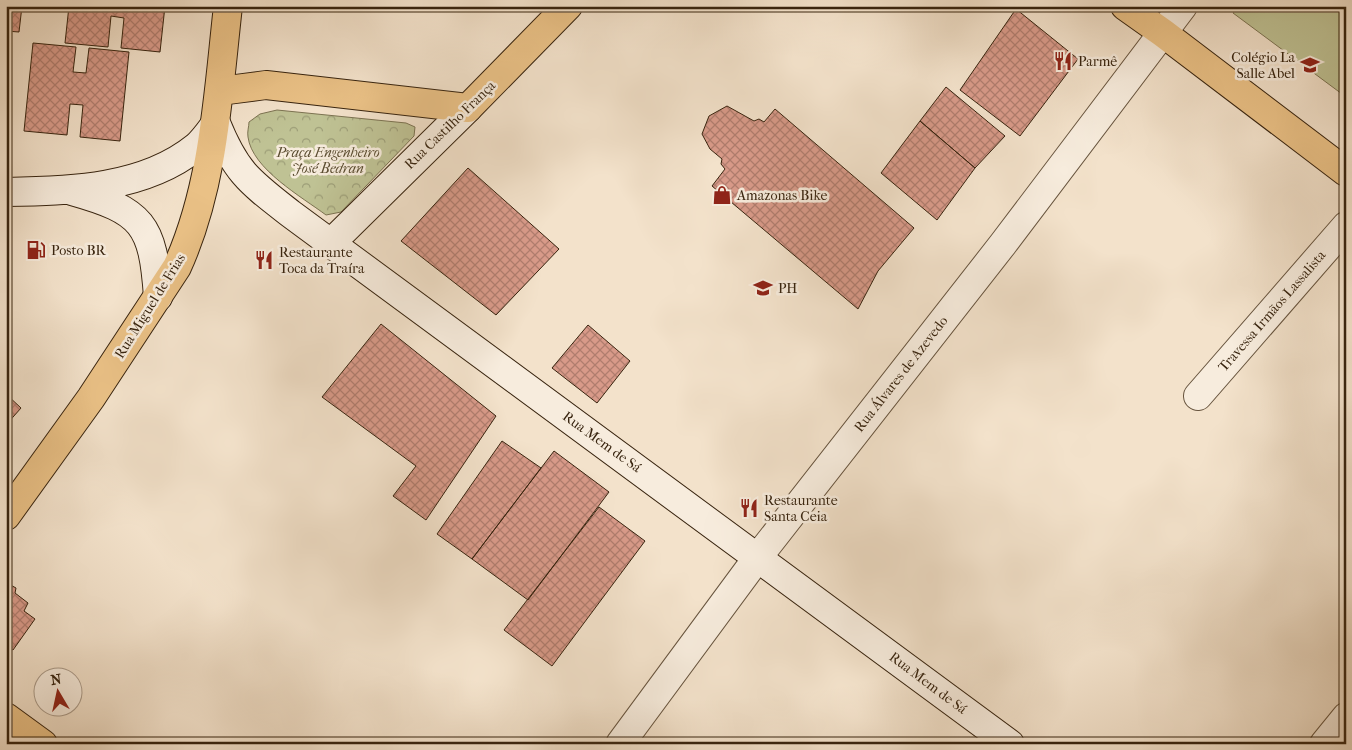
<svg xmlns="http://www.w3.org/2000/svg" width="1352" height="750" viewBox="0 0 1352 750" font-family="'IM FELL French Canon',serif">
<defs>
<pattern id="park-crowns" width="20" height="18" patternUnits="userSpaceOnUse" patternTransform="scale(1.25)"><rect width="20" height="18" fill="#bfc294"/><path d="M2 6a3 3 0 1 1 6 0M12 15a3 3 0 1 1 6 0" fill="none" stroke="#9c9d77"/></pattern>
<pattern id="building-cross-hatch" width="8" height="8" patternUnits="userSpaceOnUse" patternTransform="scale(1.25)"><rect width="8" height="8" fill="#d89a89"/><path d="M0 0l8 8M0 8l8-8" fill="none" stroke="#b07d6e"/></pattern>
</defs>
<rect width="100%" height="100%" fill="#f3e2cb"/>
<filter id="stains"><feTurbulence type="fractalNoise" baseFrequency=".004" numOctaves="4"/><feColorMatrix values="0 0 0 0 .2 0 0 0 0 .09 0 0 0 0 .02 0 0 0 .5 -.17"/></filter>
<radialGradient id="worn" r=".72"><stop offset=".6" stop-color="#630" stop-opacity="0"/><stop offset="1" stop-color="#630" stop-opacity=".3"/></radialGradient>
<path fill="url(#park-crowns)" stroke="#7c7352" d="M277 110 406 123 415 127 414 136 341 212 326 215C302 197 252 169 248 137 247 132 249 126 249 122L260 114Z"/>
<path fill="#bfc294" stroke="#7c7352" d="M1238 6H1346V89L1342 94 1233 13Z"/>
<path fill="url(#building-cross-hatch)" stroke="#38240f" d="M6 6H22L19 32 6 31Z
M69 6H165L160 52 121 48 124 18 111 16 108 47 65 43Z
M1016 9 1078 59 1020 136 960 90Z
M33 43 76 47 73 72 86 73 89 48 129 52 120 141 80 137 83 105 70 104 67 135 24 131Z
M946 87 1005 136 975 168 920 121Z
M727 106 754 121 759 119 764 122 775 109 914 228 878 271 858 309 712 186 725 169 721 164 722 159 710 149 702 134 709 116Z
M920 121 975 168 937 220 881 173Z
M468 168 559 249 496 315 401 241Z
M381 324 496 416 426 520 393 496 416 466 322 397Z
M588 325 630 361 597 403 552 368Z
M6 394 21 408 6 425Z
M502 441 541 468 472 559 437 534Z
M554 451 609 492 528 600 472 559Z
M599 507 645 541 552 666 504 630Z
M7 583 16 588 15 593 28 603 24 611 35 619 13 650 6 646Z"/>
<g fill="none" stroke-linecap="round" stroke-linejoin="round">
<g stroke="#67543e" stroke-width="30">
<path id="street" d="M1198 396 1346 226
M620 744 758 557 1003 244 1183 6
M1324 744 1346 717"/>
</g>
<g stroke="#38240f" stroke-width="30">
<path id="secondary" d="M216 123C236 173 250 182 291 214L1010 744
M72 191C143 211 153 224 158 297
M6 192C70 191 144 189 196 147 204 140 210 131 216 123
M331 243 468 108"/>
</g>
<g stroke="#38240f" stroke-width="30">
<path id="primary" d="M1125 6 1163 33 1346 172
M220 91 266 85 468 108 568 6
M6 516 91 398 177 267C214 186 218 94 228 6
M6 717 43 744"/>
</g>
<use href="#street" stroke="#f7ecdd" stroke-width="28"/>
<use href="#secondary" stroke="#f7ecdd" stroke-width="28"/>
<use href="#primary" stroke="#eac186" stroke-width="28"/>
</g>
<defs>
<g id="restaurant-bare" transform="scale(1.5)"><path d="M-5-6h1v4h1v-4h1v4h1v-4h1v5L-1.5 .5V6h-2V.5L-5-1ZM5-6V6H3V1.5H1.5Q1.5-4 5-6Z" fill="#8f2418" stroke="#f7ecdd" stroke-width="2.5" paint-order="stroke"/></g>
<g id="school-bare" transform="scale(1.5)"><path d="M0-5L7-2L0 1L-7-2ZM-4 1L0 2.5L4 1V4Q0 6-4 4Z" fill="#8f2418" stroke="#f7ecdd" stroke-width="2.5" paint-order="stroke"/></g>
<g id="shop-bare" transform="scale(1.5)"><path d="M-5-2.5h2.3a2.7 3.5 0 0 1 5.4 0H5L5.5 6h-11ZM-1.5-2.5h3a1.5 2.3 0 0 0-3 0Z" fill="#8f2418" stroke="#f7ecdd" stroke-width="2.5" paint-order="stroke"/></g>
<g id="fuel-bare" transform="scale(1.5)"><path d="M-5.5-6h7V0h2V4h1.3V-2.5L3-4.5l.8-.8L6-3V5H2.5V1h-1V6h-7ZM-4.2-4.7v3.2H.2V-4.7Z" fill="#8f2418" stroke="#f7ecdd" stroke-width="2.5" paint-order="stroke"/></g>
</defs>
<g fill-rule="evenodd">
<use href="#restaurant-bare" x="1063" y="61"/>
<use href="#school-bare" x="1310" y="65"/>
<use href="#shop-bare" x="722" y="195"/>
<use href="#fuel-bare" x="36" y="250"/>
<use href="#restaurant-bare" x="264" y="260"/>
<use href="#school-bare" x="763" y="288"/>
<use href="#restaurant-bare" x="749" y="508"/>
</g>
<g text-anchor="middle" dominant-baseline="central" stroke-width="5" stroke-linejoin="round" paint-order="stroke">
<g font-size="14" fill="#38240f" stroke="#f7ecdd" text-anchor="start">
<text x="1295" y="57" text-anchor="end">Colégio La<tspan x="1295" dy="16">Salle Abel</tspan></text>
<text x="1078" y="61">Parmê</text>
<text x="737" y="195">Amazonas Bike</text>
<text x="51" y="250">Posto BR</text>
<text x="279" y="252">Restaurante<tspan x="279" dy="16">Toca da Traíra</tspan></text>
<text x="778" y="288">PH</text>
<text x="764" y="500">Restaurante<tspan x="764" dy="16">Santa Ceia</tspan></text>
</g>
<g font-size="14" fill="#38240f" stroke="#f7ecdd">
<text transform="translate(450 125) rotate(-44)">Rua Castilho França</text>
<text transform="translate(150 306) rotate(-58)">Rua Miguel de Frias</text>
<text transform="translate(1272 311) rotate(-49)">Travessa Irmãos Lassalista</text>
<text transform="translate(901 374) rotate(-52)">Rua Álvares de Azevedo</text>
<text transform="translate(602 442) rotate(36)">Rua Mem de Sá</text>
<text transform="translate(928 683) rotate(37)">Rua Mem de Sá</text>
</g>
<g font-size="14" font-style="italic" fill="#5a4c30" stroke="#f7ecdd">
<text x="328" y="152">Praça Engenheiro<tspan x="328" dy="16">José Bedran</tspan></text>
</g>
</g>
<rect width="1352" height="750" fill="none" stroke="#f3e2cb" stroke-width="25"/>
<rect x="8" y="8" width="1337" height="735" fill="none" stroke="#38240f" stroke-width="2.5"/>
<rect x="12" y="12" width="1327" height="725" fill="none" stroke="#38240f"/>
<g transform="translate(58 692) rotate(351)"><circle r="24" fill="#f7ecdd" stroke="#ab9c8b"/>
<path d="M0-4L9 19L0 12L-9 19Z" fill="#8f2418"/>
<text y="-8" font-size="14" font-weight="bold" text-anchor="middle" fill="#38240f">N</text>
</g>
<rect width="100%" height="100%" filter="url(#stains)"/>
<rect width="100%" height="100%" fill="url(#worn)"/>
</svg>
